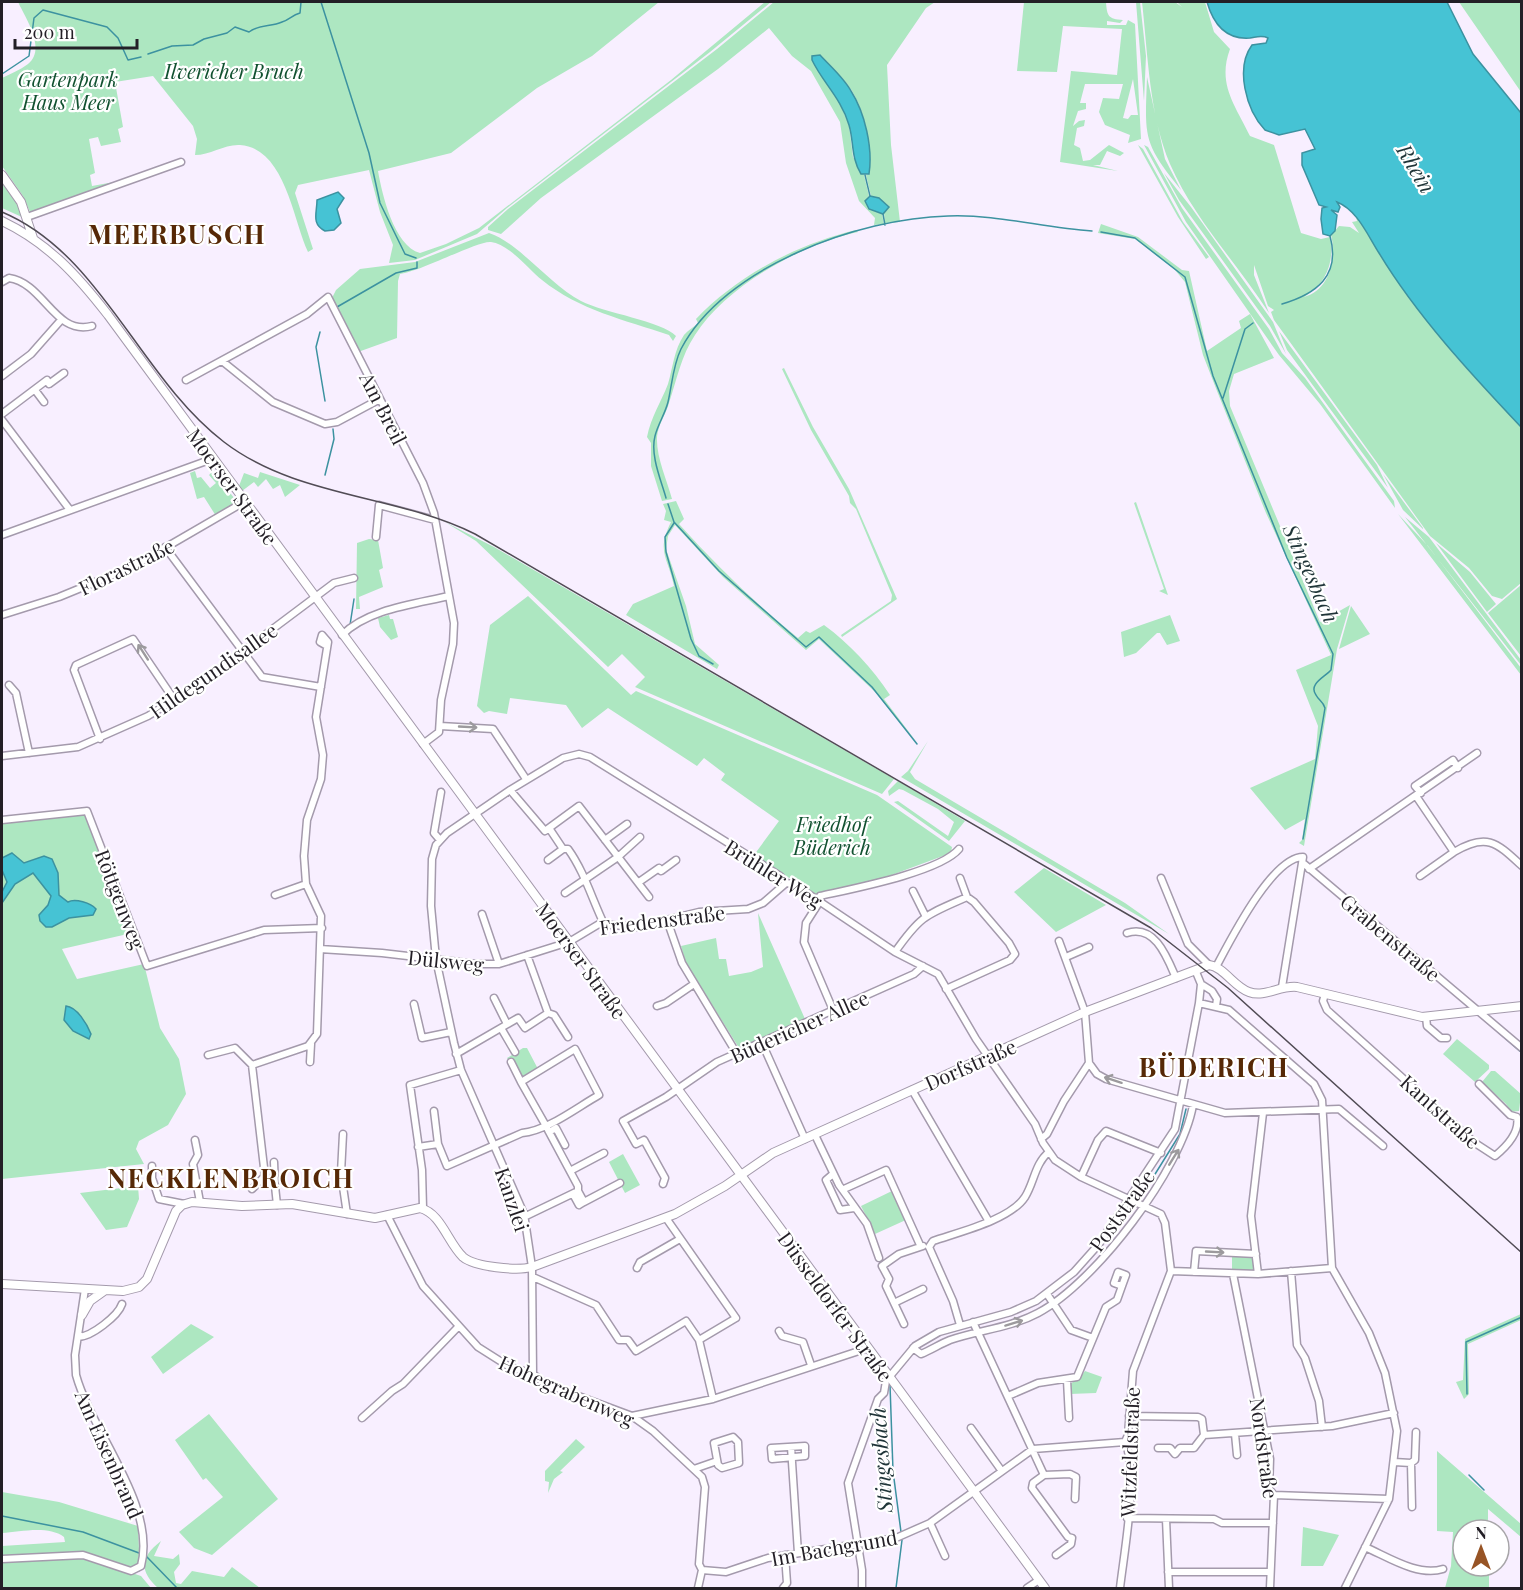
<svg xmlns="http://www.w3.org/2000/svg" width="1523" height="1590" viewBox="0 0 1523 1590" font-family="'Playfair Display',serif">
<rect width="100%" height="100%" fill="#f8efff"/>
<path fill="#ade7c1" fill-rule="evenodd" d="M18 2H659L592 56 537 88 451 153 378 171C382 194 394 246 420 253L446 244 479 228 671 80 765 2H771L710 52 507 208 477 234 415 260 389 263 393 245 380 212 369 170 298 185 295 193 313 249 308 252C293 220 285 148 240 145 225 144 210 155 195 155L197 139 193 126 153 76 115 82 123 127 118 129 121 142 101 146 98 137 89 139 95 173 90 175 92 186 114 182 116 185 34 213 30 212 23 196 2 166V78C10 74 20 70 28 64 47 49 25 17 18 2Z
M774 2H935L926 8 887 65 891 145 900 222 885 223 884 213 889 207 879 198 871 196 866 175 869 174C873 148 865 113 852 91 844 78 830 66 820 55L812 60 838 99 849 125 853 157 864 175 869 196 865 201 869 209 882 214 884 224 874 225 875 218 859 201 846 163 840 122 811 71 792 56 769 28 718 69 541 198 501 234 488 230V227L508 209 717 49Z
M1024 2H1106C1107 16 1108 19 1123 20L1120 23 1107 21V25H1126L1128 20 1135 24 1141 139 1128 143 1130 135 1105 125 1099 112 1103 98 1119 99 1123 84H1085L1080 103H1086V109L1078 111 1073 126 1079 121 1085 120 1084 126 1077 128 1074 145 1080 148 1083 161 1090 160 1109 145 1124 153 1120 156 1107 151 1100 165H1093L1118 171 1060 162 1071 71 1117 75 1122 29 1063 26 1057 72 1017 71ZM1133 79 1138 115H1131L1128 119 1123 118Z
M1136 2H1140L1146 56 1144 101Z
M1142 2H1175L1182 7 1177 2H1205L1214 32 1230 49C1217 84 1235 105 1250 136L1274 145 1301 233 1321 239 1330 237C1335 262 1326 284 1304 297 1330 290 1337 258 1331 235L1339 226 1350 227 1359 233 1352 222 1357 221 1355 214 1393 274 1456 357 1521 427V583L1502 599 1492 596 1469 568 1430 536 1274 320 1271 312 1274 310 1268 306 1254 265V275L1269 313C1237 263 1194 219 1170 164 1149 114 1148 55 1142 2Z
M1459 2H1521V92Z
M1147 77 1165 159 1181 190C1142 142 1145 137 1147 77Z
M1138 145 1143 149 1183 222 1209 257 1206 259 1178 217Z
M1144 145 1148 147 1182 208 1269 329 1282 353 1305 378 1394 501 1395 508 1320 404 1279 355 1186 222Z
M1164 173 1191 207 1273 322 1286 354 1270 326 1179 200Z
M2 179 20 205 24 218 2 208Z
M1101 224 1138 237 1182 270 1189 271 1207 351 1241 328 1239 321 1250 314 1274 358 1234 374 1229 391 1230 406 1320 622 1350 605 1337 649 1304 846 1299 843 1302 840 1305 819 1285 830 1250 788 1315 759 1318 726 1296 670 1331 655 1266 513 1217 391 1203 355 1185 282 1175 270 1135 239 1098 233Z
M856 230 858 232C802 244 726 286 695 335 681 356 677 379 669 403 666 414 658 425 657 437 656 457 667 480 672 499L662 501 651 466V443L647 437C651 417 661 402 668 384 673 367 674 350 684 335 688 330 693 328 698 323L696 319C737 276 797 244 856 230Z
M489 233C518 242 550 285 581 301 604 313 662 321 676 336L673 341 669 335C625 320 579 310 542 280 528 269 509 244 491 242 479 240 422 271 400 274L398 281 397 338 358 352 331 300 336 290 360 269 415 262Z
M1279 331 1377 465 1388 488 1287 350Z
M784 368 813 427 849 489 897 599 842 637 841 635 891 601 892 595 856 509 850 503 849 496 811 430 782 369Z
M195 471 197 478 201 477 210 488 216 483 209 475 213 471 238 503 216 516 204 497 197 499 190 473Z
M260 472 300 485 285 497 280 485 273 489 266 479 258 487 254 482 242 491 239 486 244 473 258 478Z
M1383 474 1423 528V529L1403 510Z
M676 501 684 519 679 524C716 565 755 603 798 638L806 631 810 633 824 625C850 644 872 668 890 695L884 699 918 744 874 691 821 641 819 639 806 650 723 577 675 525 668 536 666 549 686 606 695 644 719 665 717 669 626 615 633 604 674 586C668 557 656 552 671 522L664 520 666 511 663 504Z
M1136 502 1168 595 1159 591 1164 589 1134 503Z
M1398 514 1428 546 1521 668V675Z
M1405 517 1429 537 1521 660V665Z
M445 522 494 547 894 779 882 794 635 687 645 677 622 654 608 667 476 541Z
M369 539 378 540 383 568 379 570 383 587 359 597 360 609H356L357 543Z
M1436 543 1470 572 1496 604 1487 612Z
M1521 585V656L1488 613Z
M528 596 631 695 636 691 877 795 952 847 951 853 889 876 817 896 754 855 779 821 721 780 725 774 704 758 697 766 608 708 582 728 566 705 510 698 507 714 489 711 484 713 477 706 490 625Z
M1351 606 1370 634 1339 649Z
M389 615 390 619H393L398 637 391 640 380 627 378 618Z
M1170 615 1180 641 1167 645 1160 633H1157L1136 653 1124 657 1121 632Z
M928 741 910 772 915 779 1125 903 1169 934 901 777 908 771Z
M898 781 965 821 949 841 894 802 898 801 948 836 954 822 938 809 903 790 899 789 889 796 888 791Z
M87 813 132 933 62 949 77 979 144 964 160 1028 179 1059 186 1094 168 1125 139 1141 136 1149 144 1164 2 1179V821Z
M1044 868 1106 905 1056 932 1014 892Z
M758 913 805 1019 739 1048 686 963 681 946 716 938 719 959H726L729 976 751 972 763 967Z
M1457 1039 1489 1065V1069L1475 1082 1443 1054Z
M523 1048H527L538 1069 522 1081 507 1058Z
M1491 1071H1495L1521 1094 1519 1111 1511 1112 1506 1104 1482 1082Z
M623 1154 640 1185 625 1193 609 1162Z
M138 1186 139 1199 127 1227 106 1230 80 1193Z
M894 1190 908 1219 875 1234 861 1206Z
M1232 1254 1254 1256 1256 1272H1232Z
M1521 1314V1320L1468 1344 1469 1394 1464 1399 1456 1382 1463 1380 1465 1339Z
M191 1324 214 1337 163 1374 151 1357Z
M1085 1371 1102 1377 1096 1393 1070 1394V1384L1080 1378Z
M209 1414 278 1499 212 1555 194 1548 179 1532 223 1497 206 1478 203 1480 175 1440Z
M576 1439 585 1447 560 1471 563 1472 554 1479 548 1493 549 1482 545 1481V1471Z
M1437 1451 1521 1524V1537L1488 1509V1530H1463V1566H1489V1588H1445L1451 1566 1453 1532 1437 1531Z
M2 1492 59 1502 138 1526 140 1572 82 1556 141 1576 151 1588H2V1546L65 1542 64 1537C48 1525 20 1532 2 1533Z
M1303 1527 1339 1535 1323 1566H1301Z
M161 1541 154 1556 173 1559 179 1554 180 1564 174 1572 176 1583 181 1584 192 1571 224 1577 232 1567 260 1588H158C139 1571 140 1557 161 1541Z"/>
<path fill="#46c3d4" stroke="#3c92a0" stroke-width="1.5" d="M1207 2H1447L1473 54 1521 113V427C1471 374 1417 316 1379 253 1367 234 1357 210 1337 202L1340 207 1338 212 1331 210 1337 215 1335 231 1330 236 1323 234 1321 219 1322 208 1326 207 1319 205 1302 165V153L1315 149 1305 129 1279 135 1265 130C1246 110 1235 68 1252 45L1266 43 1268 38C1262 35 1257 37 1250 38 1225 40 1213 23 1207 2Z
M820 55C830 66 844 78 851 91 865 113 873 148 869 174H861C851 158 854 142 849 125 841 98 823 83 812 60V56Z
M338 192 344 198 337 209 341 223 334 230 325 231C311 224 317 213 317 200Z
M870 196 879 198 889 207 883 214 869 209 865 201Z
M12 853 24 863 44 856 52 859 58 873 59 895 68 902C75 898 91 903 96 909L93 915 69 918 52 927H46L40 921 39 915 48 905 51 896 33 873 15 884 2 903V892L7 882 2 870V858Z
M66 1006C77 1007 87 1024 91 1034L89 1039 73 1031 64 1020Z"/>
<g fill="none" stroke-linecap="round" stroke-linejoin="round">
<path stroke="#3c92a0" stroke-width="1.5" d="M321 2 369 153 380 203 405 254 416 258
M439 2H442
M148 54 172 46 193 45 204 39 227 33 235 27 249 32C259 24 271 27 282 22 289 20 292 15 300 13L301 2
M2 74 29 56 34 18 43 10 107 27 118 38 128 60 141 57
M865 175 870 196
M883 214 885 225
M1101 232 1135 238 1185 277 1213 376 1287 558 1333 654 1331 670C1325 677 1308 684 1316 695 1319 701 1323 701 1325 708L1303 839
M1282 304C1316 294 1341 276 1330 236
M337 307 396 273 417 268V262
M320 332 316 347 325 401
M1223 398 1245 329 1253 323
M325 475 334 439 333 429
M666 498C661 480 650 455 655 436 658 424 665 414 668 402 672 385 673 365 681 349 724 267 859 218 948 216 997 214 1043 228 1092 231
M668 504 674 522 719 571 806 647 819 637 872 687 917 744
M674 523 665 537 666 552 691 639 699 656 713 664
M350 625 354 599
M1498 1032 1522 1053
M1152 1179 1180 1134 1186 1109
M890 1385 893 1471 901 1532
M1467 1394 1466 1342 1522 1317
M1469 1475 1484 1490
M2 1516 83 1532 139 1553
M147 1557 177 1588
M896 1588 902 1540"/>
<g stroke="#a49aac" stroke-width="9">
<path id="minor" d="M27 217 181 162
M2 282 9 278C44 283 55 336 92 326
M222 361 273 402 325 424 337 422 380 399
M2 376 31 354 61 320
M186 380 307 314 328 297 423 483 434 513 454 623 453 644 441 700 439 732 423 744
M35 390 44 402
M2 414 47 380 49 384 64 373
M2 420 70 510
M2 535 212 459
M376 537 379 505 435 520
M165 547 262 677 321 687
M2 615 59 597 132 567 244 502
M342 635C368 609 415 604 449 596
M9 685 16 693 29 753
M440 726 493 729 526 779
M100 739 74 670 76 665 133 639 175 701
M2 756 78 747 148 716 198 685 334 583 354 578
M510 790 545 831 549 828 563 849H568C584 871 592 899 604 924
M1421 793 1415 786 1453 760 1458 768
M1416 796 1454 852C1487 832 1497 843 1522 866
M2 820 87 811 147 966 264 930 322 928
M549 828 579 806 649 897
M440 840 434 833 441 792
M605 840 627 824
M548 860 563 849
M1303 863 1522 1048
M1309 869 1477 753
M1420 876 1454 852
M960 878 967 897
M1161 878 1188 944 1209 965
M639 882 659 868 661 871 676 860
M913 891 925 915
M565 893 618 857 640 837
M275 895 306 884
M818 900 820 896C851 889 940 872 959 849
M820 901 806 923 804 942 833 1010
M482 914 499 964
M667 920 682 963 737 1054
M1127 933C1155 924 1167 957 1176 978
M320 949 382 953 476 964H499L569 942 599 924 637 927 699 912 748 909 763 903 786 883
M895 952C921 915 926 915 967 897L974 902 1009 943 1015 954 1010 960 946 989
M527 955 548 1013 554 1015 568 1037
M1066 957 1089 947
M1216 967C1230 941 1272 857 1303 857L1282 987
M1201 984 1212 991 1217 999 1216 1006
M1325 994 1323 1001 1327 1010 1475 1143 1495 1156C1506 1147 1520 1132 1517 1117L1510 1115 1479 1084
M494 998 507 1024
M1199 1003 1229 1010 1314 1084 1322 1100 1332 1268 1369 1333 1385 1373 1397 1431 1389 1499 1345 1588
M414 1004 422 1038 451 1032
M657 1006 666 1003 694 984
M1426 1017 1427 1026 1441 1038H1447
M501 1028 515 1052
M762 1043 805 1139
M456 1054 518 1018 525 1028 548 1013
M208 1055 235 1048 252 1065 265 1176 252 1189
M310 1062 311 1044
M511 1062 521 1082
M1089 1063 1097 1074 1106 1079 1225 1113 1339 1109 1383 1146
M252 1065 308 1046 317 1034 321 916 306 884 304 856 307 820 321 779 323 755 316 717 328 642 322 635 320 642 327 646
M912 1090 988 1220
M434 1111 438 1144 447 1166 522 1133C547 1131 576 1108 599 1095L575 1049 521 1082 546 1126 548 1130 578 1186V1191
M549 1132 556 1128 565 1145
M343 1134 341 1173 347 1214
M815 1135 839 1185 867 1224 879 1258
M1041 1139 1047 1134 1064 1101 1089 1063 1085 1012 1059 941
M195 1140 198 1155 193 1164 200 1202
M418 1147 438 1144
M274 1162 275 1186
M152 1166V1178L159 1199 184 1204
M570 1171 604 1153
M833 1174 826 1180 840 1210 854 1208
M265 1176 275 1186 277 1205
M1081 1177 1098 1140 1106 1131 1161 1153
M663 1184 665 1178 644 1140 636 1144 623 1121 666 1097 717 1062 914 974 923 966
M844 1189 886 1170 920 1245
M573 1194 579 1205 584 1202
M423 1208 422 1170 410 1085 461 1070
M387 1215 423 1286 478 1347 508 1366 533 1374 546 1384 632 1416 653 1431 702 1477 705 1487 699 1564 702 1570 698 1588
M524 1217 578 1191 584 1202 620 1183
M666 1218 736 1318 699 1340
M929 1247 933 1241C959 1232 1010 1220 1025 1197 1034 1183 1035 1163 1049 1152
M929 1247 953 1301 960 1325
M637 1268 640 1262 680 1239
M1171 1271 1258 1274 1332 1268
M1291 1271 1297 1345 1305 1358 1319 1401 1322 1427
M1194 1272 1196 1251 1256 1254
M1233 1274 1270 1459 1269 1489 1274 1495 1270 1588
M1258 1274 1251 1216 1263 1113
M533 1277 596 1305 619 1340H628L636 1351 686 1321 699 1340 713 1399
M1047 1294 1071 1330 1093 1338
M894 1303 923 1289
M973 1322 1044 1475 1070 1474 1076 1477 1075 1499
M904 1324 886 1286 889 1279 882 1266 899 1254 923 1246
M779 1331 782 1336 803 1342 811 1365
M78 1337C91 1337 118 1316 122 1304
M913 1348 921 1354C931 1350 940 1344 950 1340 979 1330 1010 1328 1038 1313 1095 1283 1182 1169 1193 1105
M533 1374 532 1267 524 1214 461 1070 454 1043 436 959 431 906 432 859 436 845 447 833 510 790 563 758 579 754 590 757 757 861 780 876 786 883 793 884 810 895 895 952 938 974 976 1039 1035 1124 1043 1143 1055 1160 1081 1177 1161 1214 1165 1223 1171 1271 1133 1371 1128 1435 1125 1442C1139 1474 1124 1552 1120 1588
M1067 1380 1069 1418
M1008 1396 1038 1383 1077 1377 1106 1307 1117 1300 1122 1286 1114 1283 1118 1272 1126 1275 1122 1286
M632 1416 713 1399 868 1348
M1129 1416 1198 1417 1202 1419 1204 1435 1332 1426 1394 1413
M362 1418 392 1391 403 1384 458 1327
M971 1428 1001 1470
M1235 1434 1237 1455
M733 1437 738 1442 739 1463 722 1468 718 1465 714 1443Z
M805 1446V1456L772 1459 771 1448Z
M791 1447 798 1553
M1158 1448H1170L1175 1454 1180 1448H1194L1204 1435
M1394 1462 1411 1463 1415 1460 1416 1432
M1411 1463 1412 1507
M694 1469 717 1461
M1044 1475 1033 1483 1032 1488 1068 1537 1072 1538 1071 1544 1056 1555
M1274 1495 1389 1499
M1127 1518 1214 1519 1222 1523H1273
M1166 1519 1169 1588
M930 1523 945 1556
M1365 1547C1388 1557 1418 1577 1443 1569
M2 1559 83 1555 131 1571 141 1566C157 1505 92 1433 76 1375L75 1355 85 1289
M702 1570 726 1572 768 1558 896 1538 930 1523 1033 1449 1125 1442
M1168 1572H1270
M783 1588 787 1583 785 1555
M862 1588V1570L848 1483 878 1399 884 1393 886 1381 915 1346 939 1332 1011 1312 1036 1301 1074 1272 1099 1244 1175 1129 1199 1003 1201 984 1196 972
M1027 1588 1039 1580"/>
</g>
<g stroke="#a49aac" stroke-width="10">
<path id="major" d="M2 175 21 202 33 238
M2 221C48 243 77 275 108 315L1045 1588
M2 1284 123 1291 139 1287 147 1279 176 1211 182 1205 192 1202 242 1206 292 1204 375 1218 420 1208C441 1213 448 1243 463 1257 475 1267 517 1271 532 1267L675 1214 725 1186 773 1153 1085 1012 1209 965C1224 967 1234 987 1249 992 1265 998 1280 985 1297 987L1422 1017 1522 1006
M82 1315 90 1301 104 1291"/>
</g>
<use href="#minor" stroke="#fff" stroke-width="6"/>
<use href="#major" stroke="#fff" stroke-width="8"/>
<path stroke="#514c55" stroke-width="1.5" d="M2 212C102 254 139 377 224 442 297 498 395 494 475 534L1151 928 1228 988 1522 1253"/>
</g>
<defs><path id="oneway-shaft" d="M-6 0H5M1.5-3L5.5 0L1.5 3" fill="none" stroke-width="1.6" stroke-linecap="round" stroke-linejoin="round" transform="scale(1.5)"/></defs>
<g stroke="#9c9a9d">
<use href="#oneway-shaft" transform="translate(143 652) rotate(-123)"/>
<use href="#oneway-shaft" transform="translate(468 727) rotate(3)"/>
<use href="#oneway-shaft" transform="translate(1113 1080) rotate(-162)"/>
<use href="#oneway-shaft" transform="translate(1174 1157) rotate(-58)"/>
<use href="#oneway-shaft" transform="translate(1215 1252) rotate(3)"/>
<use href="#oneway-shaft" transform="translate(1014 1323) rotate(-17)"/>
</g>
<g text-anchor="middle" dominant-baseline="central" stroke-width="4.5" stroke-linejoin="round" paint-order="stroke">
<g font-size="20" font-style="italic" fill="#115130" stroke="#fff">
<text x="234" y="70">Ilvericher Bruch</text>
<text x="68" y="78">Gartenpark<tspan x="68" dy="23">Haus Meer</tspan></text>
<text x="832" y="823">Friedhof<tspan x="832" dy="23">Büderich</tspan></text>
</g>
<g font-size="20" fill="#231f26" stroke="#fff">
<text transform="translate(384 408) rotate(63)">Am Breil</text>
<text transform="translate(233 486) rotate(54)">Moerser Straße</text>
<text transform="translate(126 566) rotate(-26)">Florastraße</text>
<text transform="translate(213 670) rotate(-35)">Hildegundisallee</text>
<text transform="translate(774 873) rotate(32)">Brühler Weg</text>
<text transform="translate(121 899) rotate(69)">Röttgenweg</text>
<text transform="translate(662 919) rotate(-7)">Friedenstraße</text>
<text transform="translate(1391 937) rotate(40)">Grabenstraße</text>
<text transform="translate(446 960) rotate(6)">Dülsweg</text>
<text transform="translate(582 960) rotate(54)">Moerser Straße</text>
<text transform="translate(799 1026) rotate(-24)">Büdericher Allee</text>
<text transform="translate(970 1064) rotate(-24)">Dorfstraße</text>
<text transform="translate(1441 1111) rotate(42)">Kantstraße</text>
<text transform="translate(513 1199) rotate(71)">Kanzlei</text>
<text transform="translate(1121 1210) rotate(-54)">Poststraße</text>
<text transform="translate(836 1306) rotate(54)">Düsseldorfer Straße</text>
<text transform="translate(567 1390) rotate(24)">Hohegrabenweg</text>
<text transform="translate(1265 1448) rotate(82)">Nordstraße</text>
<text transform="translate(1129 1452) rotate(-88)">Witzfeldstraße</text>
<text transform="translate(110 1454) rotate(66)">Am Eisenbrand</text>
<text transform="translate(834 1547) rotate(-10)">Im Bachgrund</text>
</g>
<g font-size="21" font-style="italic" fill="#1f3438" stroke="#fff">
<text transform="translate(1417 168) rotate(59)">Rhein</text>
<text transform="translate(1312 573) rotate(66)">Stingesbach</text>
<text transform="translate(880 1460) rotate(-94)">Stingesbach</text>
</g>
<g font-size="26" font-weight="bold" letter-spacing="1.5" fill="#562806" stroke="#fff">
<text x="177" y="233">MEERBUSCH</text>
<text x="1214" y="1066">BÜDERICH</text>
<text x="231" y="1177">NECKLENBROICH</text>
</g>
</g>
<rect width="1523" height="1590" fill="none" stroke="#231f26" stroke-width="6"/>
<g transform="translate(1481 1548)"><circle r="28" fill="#ffffff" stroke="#a7a5a8" stroke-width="1.5"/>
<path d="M0-4.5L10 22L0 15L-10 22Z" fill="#975425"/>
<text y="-9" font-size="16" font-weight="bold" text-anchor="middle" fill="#231f26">N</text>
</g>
<path d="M15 39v9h122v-9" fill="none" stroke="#231f26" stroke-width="3"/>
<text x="24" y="39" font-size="18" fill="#231f26" stroke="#ffffff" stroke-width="4.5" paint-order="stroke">200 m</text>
</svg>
